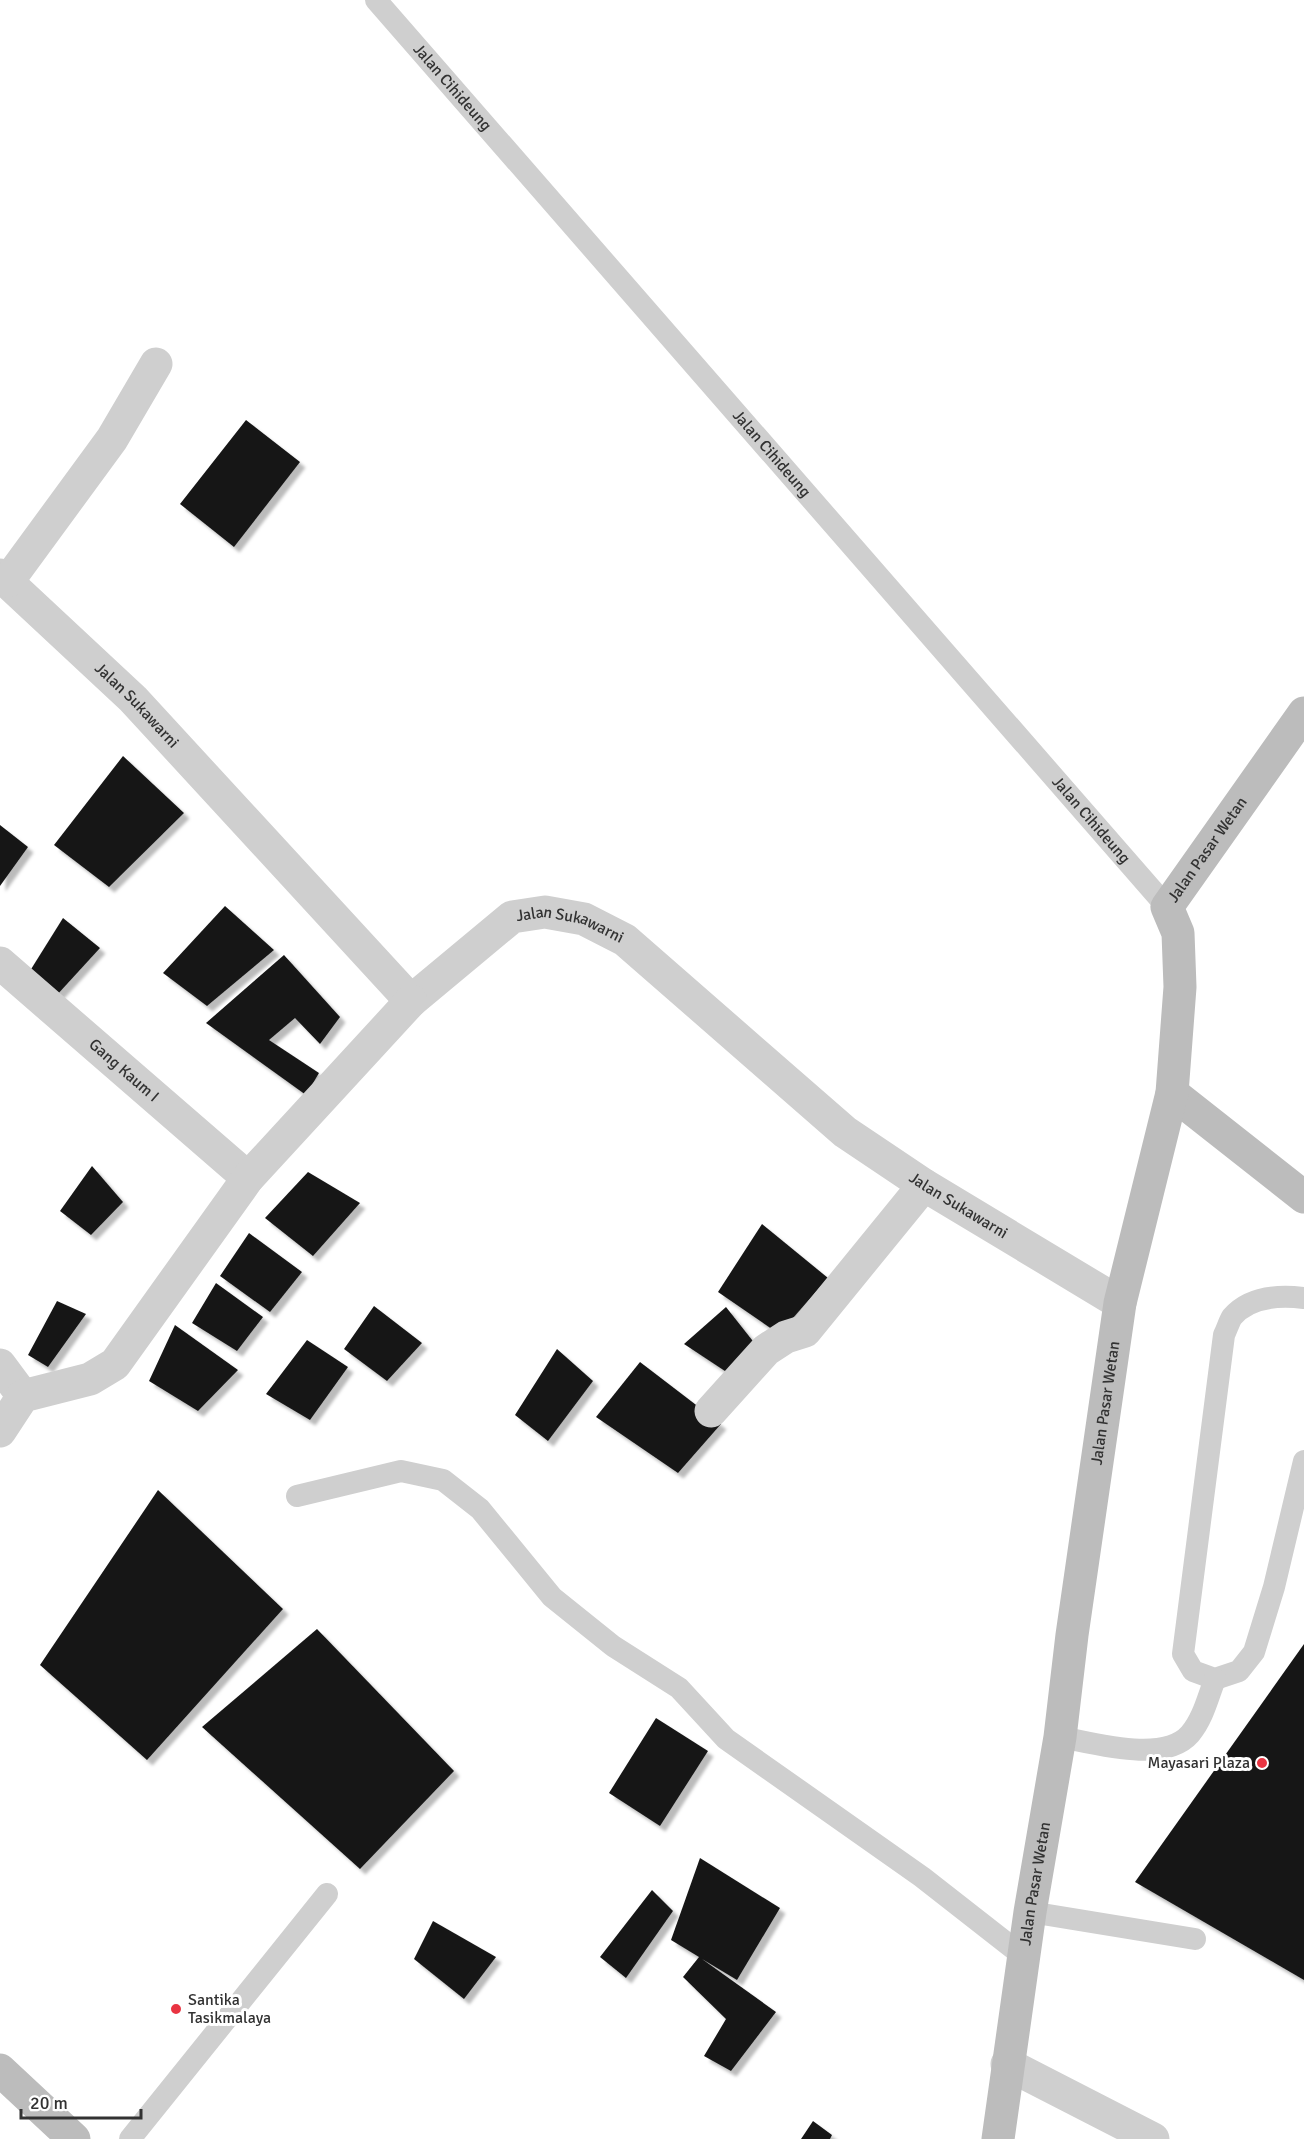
<svg xmlns="http://www.w3.org/2000/svg" width="1304" height="2139" viewBox="0 0 1304 2139" font-family="Signika,sans-serif">
<defs>
<filter id="shadow"><feDropShadow dx="5.5" dy="5.5" stdDeviation="1.5" flood-color="#0004"/></filter>
</defs>
<rect width="100%" height="100%" fill="#fff"/>
<path fill="#191919" filter="url(#shadow)" d="M246 420 300 462 234 547 180 504Z
M123 756 184 813 109 887 54 845Z
M0 825 28 847 0 886Z
M225 906 274 950 207 1006 163 973Z
M63 918 100 948 56 996 23 982Z
M284 955 340 1017 320 1044 295 1018 269 1040 319 1073 306 1095 206 1023Z
M92 1166 123 1202 91 1235 60 1211Z
M308 1172 360 1203 313 1256 265 1218Z
M762 1224 828 1278 779 1334 718 1292Z
M249 1233 302 1272 270 1312 220 1276Z
M216 1283 263 1317 237 1351 192 1323Z
M57 1301 86 1314 48 1367 28 1355Z
M374 1306 422 1343 387 1381 344 1349Z
M726 1307 756 1345 734 1377 684 1344Z
M175 1325 238 1370 198 1411 149 1381Z
M307 1340 348 1367 310 1420 266 1394Z
M557 1349 593 1381 548 1441 515 1415Z
M640 1362 721 1424 678 1473 596 1417Z
M158 1490 283 1609 147 1760 40 1665Z
M317 1629 454 1771 360 1869 202 1727Z
M1304 1644V1980L1135 1882Z
M656 1718 708 1751 660 1826 609 1793Z
M700 1858 780 1908 737 1980 702 1959 776 2012 731 2071 704 2056 726 2019 683 1977 699 1957 671 1940Z
M652 1890 673 1911 626 1978 600 1957Z
M433 1921 496 1957 464 1999 414 1959Z
M813 2121 832 2135 830 2139H801Z"/>
<g fill="none" stroke-linecap="round" stroke-linejoin="round">
<g stroke="#cfcfcf" stroke-width="22">
<path id="s1" d="M376 0 1167 907"/>
<path d="M1304 1298C1279 1295 1250 1296 1232 1317 1229 1322 1227 1329 1224 1335L1183 1654 1193 1671 1215 1679 1239 1671 1254 1652 1274 1587 1304 1461"/>
<path d="M297 1496 401 1471 443 1480 480 1509 552 1597 613 1646 679 1688 726 1739 922 1877 1023 1956"/>
<path d="M1060 1737C1094 1743 1164 1764 1190 1734 1203 1719 1208 1697 1215 1679"/>
<path d="M1030 1912 1195 1939"/>
<path d="M130 2139 327 1894"/>
</g>
<g stroke="#cfcfcf" stroke-width="33">
<path id="s2" d="M0 575 133 699 411 1001 512 917 545 912 584 919 625 940 845 1132 924 1185 1120 1303"/>
<path d="M8 581 112 439 156 364"/>
<path id="s3" d="M0 963 248 1178"/>
<path d="M0 1365 23 1396"/>
<path d="M711 1411 766 1350 786 1337 805 1331 924 1185"/>
<path d="M0 1431 23 1396 90 1379 115 1364 248 1178 411 1001"/>
<path d="M1007 2064 1153 2139"/>
</g>
<g stroke="#bcbcbc" stroke-width="33">
<path d="M1172 1093 1304 1197"/>
<path d="M0 2070 74 2139"/>
<path id="s4" d="M998 2139 1030 1912 1060 1737 1072 1635 1120 1303 1172 1093 1180 987 1178 933 1167 907 1304 713"/>
</g>
</g>
<g fill="#e93442" stroke="#fff" stroke-width="2">
<circle cx="1262" cy="1763" r="6"/>
<circle cx="176" cy="2009" r="6"/>
</g>
<g text-anchor="middle" dominant-baseline="central" stroke-width="6" stroke-linejoin="round" paint-order="stroke">
<g font-size="16" fill="#323232" stroke="#fff">
<text stroke="none"><textPath href="#s1" startOffset="116">Jalan Cihideung</textPath></text>
<text stroke="none"><textPath href="#s1" startOffset="602">Jalan Cihideung</textPath></text>
<text stroke="none"><textPath href="#s2" startOffset="189">Jalan Sukawarni</textPath></text>
<text stroke="none"><textPath href="#s1" startOffset="1088">Jalan Cihideung</textPath></text>
<text stroke="none"><textPath href="#s4" startOffset="1320">Jalan Pasar Wetan</textPath></text>
<text stroke="none"><textPath href="#s2" startOffset="784">Jalan Sukawarni</textPath></text>
<text stroke="none"><textPath href="#s3" startOffset="164">Gang Kaum I</textPath></text>
<text stroke="none"><textPath href="#s2" startOffset="1270">Jalan Sukawarni</textPath></text>
<text stroke="none"><textPath href="#s4" startOffset="744">Jalan Pasar Wetan</textPath></text>
<text stroke="none"><textPath href="#s4" startOffset="258">Jalan Pasar Wetan</textPath></text>
</g>
<g font-size="16" fill="#323232" stroke="#fff" text-anchor="end">
<text x="1250" y="1763">Mayasari Plaza</text>
<text x="188" y="2000" text-anchor="start">Santika<tspan x="188" dy="18">Tasikmalaya</tspan></text>
</g>
</g>
<path d="M21 2109v9h120v-9" fill="none" stroke="#323232" stroke-width="3"/>
<text x="30" y="2109" font-size="18" fill="#323232" stroke="#ffffff" stroke-width="4.5" paint-order="stroke">20 m</text>
</svg>
